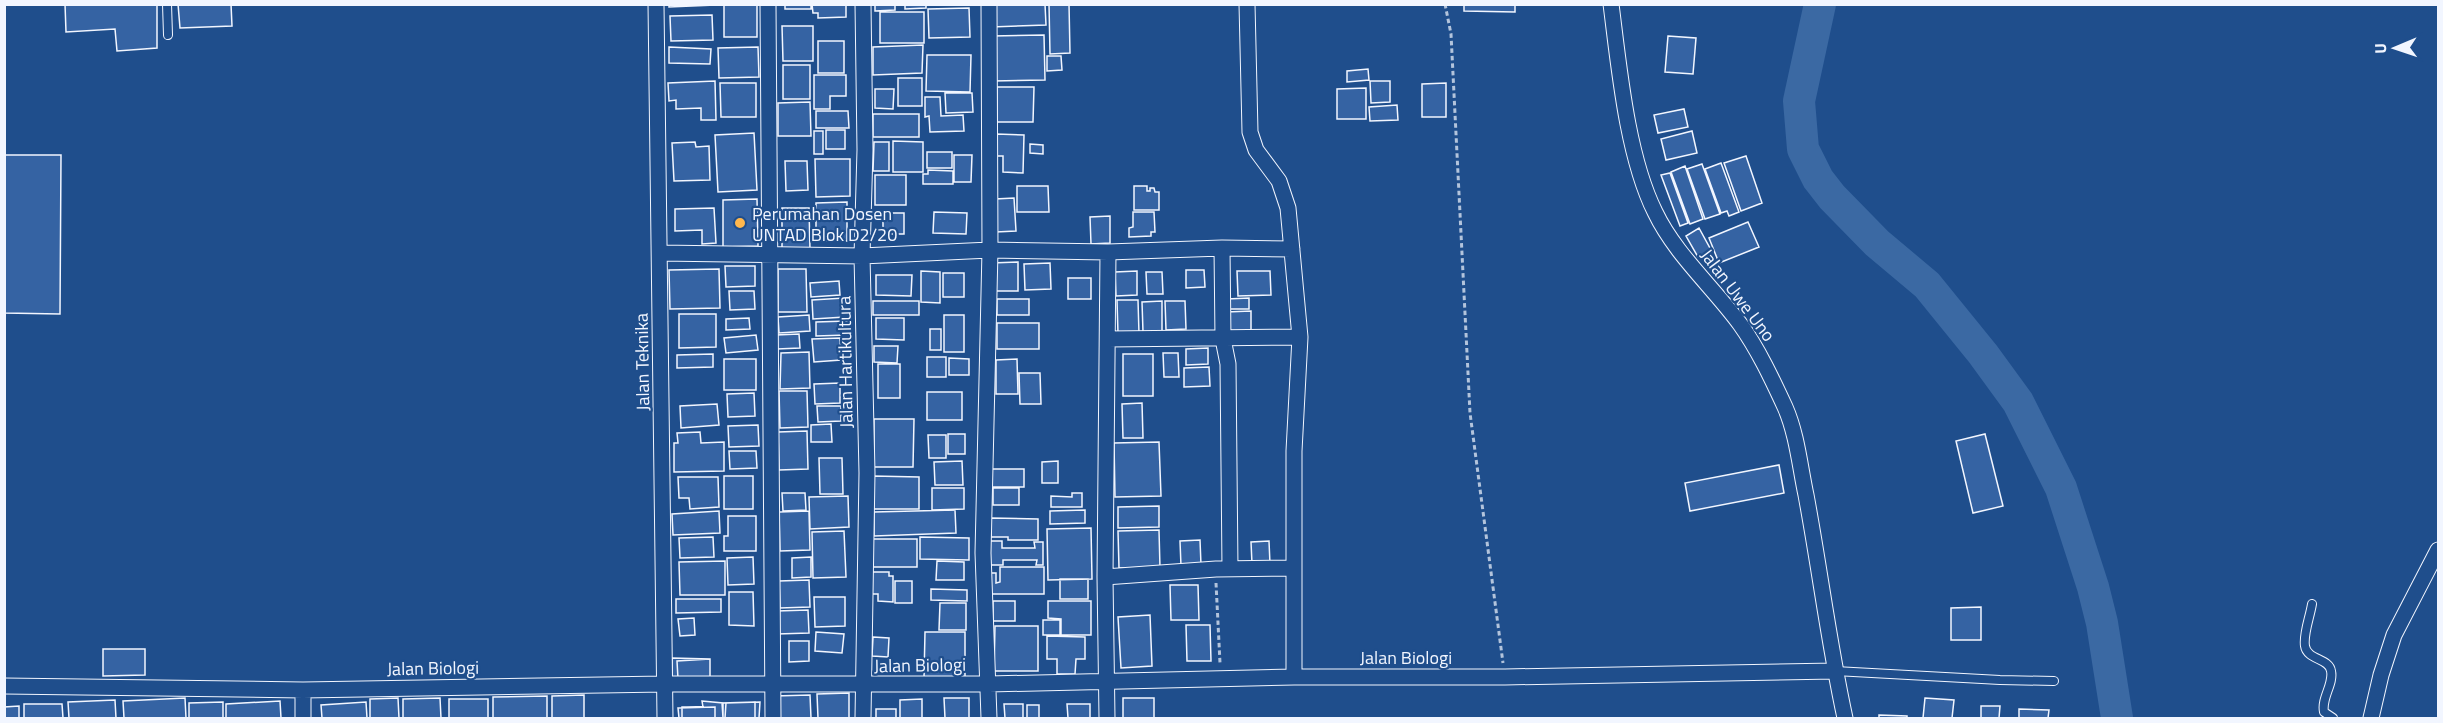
<svg xmlns="http://www.w3.org/2000/svg" width="2443" height="723" viewBox="0 0 2443 723" font-family="'Titillium Web',sans-serif">
<rect width="100%" height="100%" fill="#1f4e8c"/>
<g fill="none" stroke-linecap="round" stroke-linejoin="round">
<path stroke="#3b69a3" stroke-width="32" d="M1820 4 1799 101 1803 149 1818 179 1832 197 1877 243 1927 285 1983 354 2018 402 2061 488 2093 587 2102 623 2117 718"/>
</g>
<path fill="#3563a3" stroke="#f2f6ff" stroke-width="1.5" d="M65 4H157V48L117 51 115 29 66 32Z
M178 4H231L232 26 180 28Z
M669 4H715V5L669 7Z
M724 4H757V37H724Z
M785 4H811V9H785Z
M812 4H846V17L818 18V13H813Z
M875 4H895V10L875 11Z
M905 4H926V8L905 9Z
M991 4H1045L1046 25 991 27Z
M1049 4H1069L1070 53 1050 54Z
M1464 4H1515V12L1464 11Z
M969 8 970 37 929 38 928 9Z
M880 12H924V43H880Z
M712 15 713 40 671 41 670 16Z
M782 26H813V61H783Z
M1044 35 1045 80 993 81 992 36Z
M1668 36 1696 38 1693 74 1665 72Z
M818 41H844V73H818Z
M923 45 922 73 873 75V47Z
M669 47 711 49 710 64 669 63Z
M758 47 759 77 719 78 718 48Z
M927 55H971L970 92 926 91Z
M1047 56H1061L1062 70 1047 71Z
M783 65H810V99H783Z
M1368 69 1369 80 1347 82V71Z
M814 75H846V96H830V109H814Z
M898 78H922V106H898Z
M715 81 716 120H701V108L676 109V100L669 101 668 83Z
M1370 81H1390V102L1371 103Z
M720 83H756V117H721Z
M1446 83V117H1422V84Z
M997 87H1034L1033 122H997Z
M1366 88V119H1337V89Z
M875 89H894L893 109 875 108Z
M945 93H972L973 112 946 113Z
M925 97H940L941 116 963 115 964 131 930 132 929 116 925 117Z
M810 102 811 136H778V103Z
M1397 105 1398 120 1370 121 1369 107Z
M1684 109 1688 127 1658 133 1654 115Z
M816 111H848L849 128H816Z
M873 114H919V137H873Z
M826 130H845V149H826Z
M814 131H823V154H814Z
M1692 131 1697 153 1666 160 1661 139Z
M754 133 757 190 718 192 715 135Z
M996 134 1024 135 1023 173 1003 172V156H995Z
M893 141 923 142V172H893Z
M695 142 696 147 709 146 710 180 674 181 672 143Z
M874 142H889V171H873Z
M1030 144 1043 145V154L1030 153Z
M927 152H952V168H927Z
M4 155H61L60 314 4 313Z
M954 155H972L971 182H954Z
M1746 156 1762 203 1741 211 1724 163Z
M815 159H850V196L816 197Z
M785 161H807L808 190 786 191Z
M1721 163 1739 212 1729 216 1727 211 1721 213 1705 169Z
M1702 164 1720 214 1705 219 1687 169Z
M1685 166 1703 219 1690 224 1671 172Z
M928 170 953 171V184H923V174H928Z
M1670 173 1688 223 1680 226 1661 175Z
M875 175H906V205H875Z
M1017 186H1048L1049 212H1017Z
M1134 186H1147V191H1150V188H1154L1155 192H1159V210H1134Z
M1014 198 1016 231 996 232 995 199Z
M757 199 758 246 723 247V200Z
M847 202V241H816V203Z
M714 208 716 243 702 244V230L675 231V209Z
M782 208H809L810 250H782Z
M934 212 967 213 966 234 933 233Z
M1133 212H1154L1155 232H1151V236L1129 237V228L1133 227Z
M883 213H904V234H883Z
M1110 216V243L1091 244 1090 217Z
M1748 222 1759 247 1719 263 1709 238Z
M1699 228 1711 250 1698 257 1686 236Z
M1018 262V291H996L991 263Z
M1050 263 1051 289 1025 290 1024 264Z
M725 266H755V286L726 287Z
M719 269 720 308 670 309 669 270Z
M778 269H806L807 312H778Z
M1186 270H1204L1205 287 1186 288Z
M921 271 940 272V303L921 302Z
M1137 271V295L1116 296 1115 272Z
M1237 271H1270L1271 295 1238 296Z
M1146 272H1162L1163 294H1147Z
M943 273H964V297H943Z
M876 275H912L911 296 876 295Z
M1068 278H1091V299H1068Z
M839 281 840 295 811 297 810 283Z
M729 291H754L755 309 730 310Z
M844 298 845 317 813 319 812 300Z
M1249 298V309H1227V299Z
M997 299H1029V315H997Z
M1117 300H1138L1139 334H1118Z
M873 301H919V315H873Z
M1162 301V331L1143 332 1142 302Z
M1165 301H1185L1186 329 1166 330Z
M1251 311V334H1227L1226 312Z
M679 314H716V347L679 348Z
M809 315 810 331 779 333 778 317Z
M944 315H964V352H944Z
M749 318 750 329 726 330V319Z
M876 318H904V340L876 339Z
M847 321V335L816 336V322Z
M997 323H1039V349H997Z
M930 329H941V350H930Z
M799 334 800 348 777 349 776 335Z
M756 335 758 350 726 353 724 338Z
M840 338 841 360 814 362 812 339Z
M874 346H898L897 363 874 362Z
M1208 348V364L1186 365V349Z
M809 352 810 388 780 389 781 353Z
M1163 353H1178L1179 377H1164Z
M713 354V367L677 368V355Z
M1123 354H1153V396H1123Z
M927 357H946V377H927Z
M949 358 969 359V375H949Z
M724 359H756V390H724Z
M724 359H756V390H724Z
M1017 359 1018 394H996V360Z
M878 364H900V398H878Z
M1209 367 1210 386 1184 387V368Z
M1019 373H1040L1041 404H1020Z
M840 383V403L815 404 814 384Z
M779 391H807L808 427 780 428Z
M927 392H962V420H927Z
M754 393 755 416 728 417 727 394Z
M754 393 755 416 728 417 727 394Z
M1142 403 1143 438H1123L1122 404Z
M717 404 719 425 681 428 680 406Z
M817 406H841V421L818 422Z
M874 419H914L913 467H874Z
M831 424 832 442H811V425Z
M758 425 759 446 729 447 728 426Z
M758 425 759 446 729 447 728 426Z
M807 431 808 469 779 470 778 432Z
M700 432 701 443 724 442V471L674 472V443H678L677 433Z
M700 432 701 443 724 442V471L674 472V443H678L677 433Z
M948 434H965V454H948Z
M1985 434 2003 506 1973 513 1956 441Z
M928 435H946V458H929Z
M1159 442 1161 496 1115 497 1114 443Z
M729 451H756L757 468 730 469Z
M729 451H756L757 468 730 469Z
M819 458H842L843 494H820Z
M962 461 963 485H935L934 462Z
M1058 461V483H1042V462Z
M1779 465 1784 493 1690 511 1685 483Z
M991 469H1024V487H992Z
M724 476H753V509H724Z
M724 476H753V509H724Z
M873 476 919 477V509H873Z
M678 477H718L719 507 690 509 689 498H679Z
M678 477H718L719 507 690 509 689 498H679Z
M932 488H964V509L932 510Z
M993 488H1019V505H993Z
M782 493H805L806 510 783 511Z
M1072 493H1082V507H1051V496L1072 497Z
M848 496 849 527 810 529 809 497Z
M1159 506V527L1118 528V507Z
M955 510 956 533 874 536V512Z
M1085 510V523L1050 524V511Z
M719 511 720 533 673 535 672 514Z
M719 511 720 533 673 535 672 514Z
M809 511 810 550 780 551 779 512Z
M728 516H756V551H724V536H728Z
M728 516H756V551H724V536H728Z
M991 518 1038 519V540H1008V537H991Z
M1091 528 1092 579 1048 580 1047 529Z
M1159 530 1160 568H1119L1118 531Z
M844 531 846 577 813 578 812 532Z
M713 537 714 557 680 558 679 538Z
M920 537 969 538V560L920 559Z
M872 539H917V567H872Z
M1200 540 1201 565 1181 566 1180 541Z
M985 541H1002V548H1035L1034 542H1043V565H1036L1037 560H1003V565H986Z
M1269 541 1270 564H1252L1251 542Z
M753 557 754 584 728 585 727 558Z
M753 557 754 584 728 585 727 558Z
M811 557V577L792 578V558Z
M725 561V595H680L679 562Z
M725 561V595H680L679 562Z
M937 561 964 562V580H936Z
M1000 567H1044V594H991V573H996V583L1000 582Z
M867 572H889V576H893V602L878 601V594H867Z
M1060 579H1088V599H1060Z
M809 580 810 607 780 608 779 581Z
M895 581H912V603H895Z
M1170 585H1198L1199 620H1171Z
M931 589 967 590V601L931 600Z
M729 592H753L754 626 729 625Z
M729 592H753L754 626 729 625Z
M814 597H845V626L815 627Z
M676 599H721V612L676 613Z
M993 601H1015V621H993Z
M1048 601H1091V635H1061V619L1048 618Z
M940 603H966V630H939Z
M1981 607V640H1951V608Z
M808 610 809 633 777 634V611Z
M1150 615 1152 666 1121 668 1118 617Z
M694 618 695 635 680 636 678 619Z
M1043 620H1060V635H1043Z
M1186 625H1210L1211 661H1187Z
M995 626H1038V671H994Z
M816 632 844 634 842 653 815 651Z
M925 632H965V678H924Z
M1047 636 1085 637V659H1076L1075 674H1057V659H1047Z
M873 637 889 638 888 657 872 656Z
M789 641H809V661L789 662Z
M103 649H145V675L103 676Z
M672 658 710 659V679H672Z
M710 659V679H678L677 661Z
M849 693V718H818L817 694Z
M584 695V718H552V696Z
M810 695 811 718H775L774 696Z
M810 695 811 718H775L774 696Z
M547 696V718H493V697Z
M185 698 186 718H124L123 701Z
M398 698 399 718H370V699Z
M440 698 441 718H403V699Z
M944 698H969V718H945Z
M1123 698H1154V718H1123Z
M1925 698 1954 700 1952 718H1923Z
M449 699H488V718H449Z
M922 699V718H900V700Z
M115 700 116 718H69L68 702Z
M280 701 281 718H226V704Z
M702 701 723 703V718H682V707H703Z
M223 702V718H189V703Z
M366 702 367 718H322L321 705Z
M755 702V718H723L722 703Z
M760 702 759 718H725L726 703Z
M24 704H62L63 718H24Z
M1004 704H1023V718H1005Z
M1067 704H1090V718H1068Z
M1027 705H1039V718H1027Z
M19 706V718H4V707Z
M1981 706H2000L1999 718H1981Z
M715 707V718H679L678 708Z
M876 709H896V718H876Z
M2019 709 2049 710 2048 718H2019Z
M1879 715 1907 716V718H1879Z"/>
<g fill="none" stroke-linecap="round" stroke-linejoin="round">
<g stroke="#f2f6ff" stroke-width="10">
<path id="lane" d="M167 4 168 35
M2312 604C2310 617 2303 634 2305 646 2307 660 2329 658 2331 671 2334 684 2321 698 2324 712L2333 718
M1835 671 2000 680 2054 681"/>
</g>
<g stroke="#f2f6ff" stroke-width="17">
<path id="street" d="M656 4 665 718
M768 4 773 718
M1247 4 1250 132 1256 150 1279 181 1288 208 1300 337 1294 451V677
M1611 4C1619 67 1627 156 1655 212 1675 254 1713 287 1740 324 1758 349 1772 379 1785 407 1797 434 1800 467 1806 495 1820 570 1829 645 1845 718
M1222 248 1223 339 1228 364 1230 569
M660 253 862 256 990 250 1108 252 1222 248 1292 249
M1108 339 1300 337
M1105 577 1216 569 1293 568
M4 686 303 690 664 684H989L1294 677H1505L1835 671
M303 690V718
M863 718 867 473 862 256 865 150 863 4
M989 718 983 553 990 250 989 4
M1107 718 1105 577 1108 252
M2371 718 2381 675 2394 635 2438 550"/>
</g>
<path stroke="#b3c4dc" stroke-width="3" stroke-dasharray="4.5 3" stroke-linecap="butt" d="M1445 4 1451 34 1470 413 1503 663
M1216 583 1220 663"/>
<use href="#lane" stroke="#1f4e8c" stroke-width="8"/>
<use href="#street" stroke="#1f4e8c" stroke-width="15"/>
</g>
<circle fill="#ffb74d" stroke="#1f4e8c" stroke-width="2" cx="740" cy="223" r="6"/>
<g text-anchor="middle" dominant-baseline="central" stroke-width="4.5" stroke-linejoin="round" paint-order="stroke">
<g font-size="18" fill="#f2f6ff" stroke="#1f4e8c" text-anchor="start">
<text x="752" y="213">Perumahan Dosen<tspan x="752" dy="21">UNTAD Blok D2/20</tspan></text>
</g>
<g font-size="18" fill="#f2f6ff" stroke="#1f4e8c">
<text transform="translate(1738 295) rotate(53)">Jalan Uwe Uno</text>
<text transform="translate(642 362) rotate(-91)">Jalan Teknika</text>
<text transform="translate(845 362) rotate(-91)">Jalan Hartikultura</text>
<text x="1406" y="657">Jalan Biologi</text>
<text transform="translate(920 665) rotate(-1)">Jalan Biologi</text>
<text transform="translate(433 668) rotate(-1)">Jalan Biologi</text>
</g>
</g>
<rect width="2443" height="723" fill="none" stroke="#f2f6ff" stroke-width="12"/>
<g transform="translate(2395 48) rotate(268)" stroke="#1f4e8c" stroke-width="4.5" paint-order="stroke">
<path d="M0-4.5L10 22L0 15L-10 22Z" fill="#f2f6ff"/>
<text y="-9" font-size="16" font-weight="bold" text-anchor="middle" fill="#f2f6ff">U</text>
</g>
</svg>
